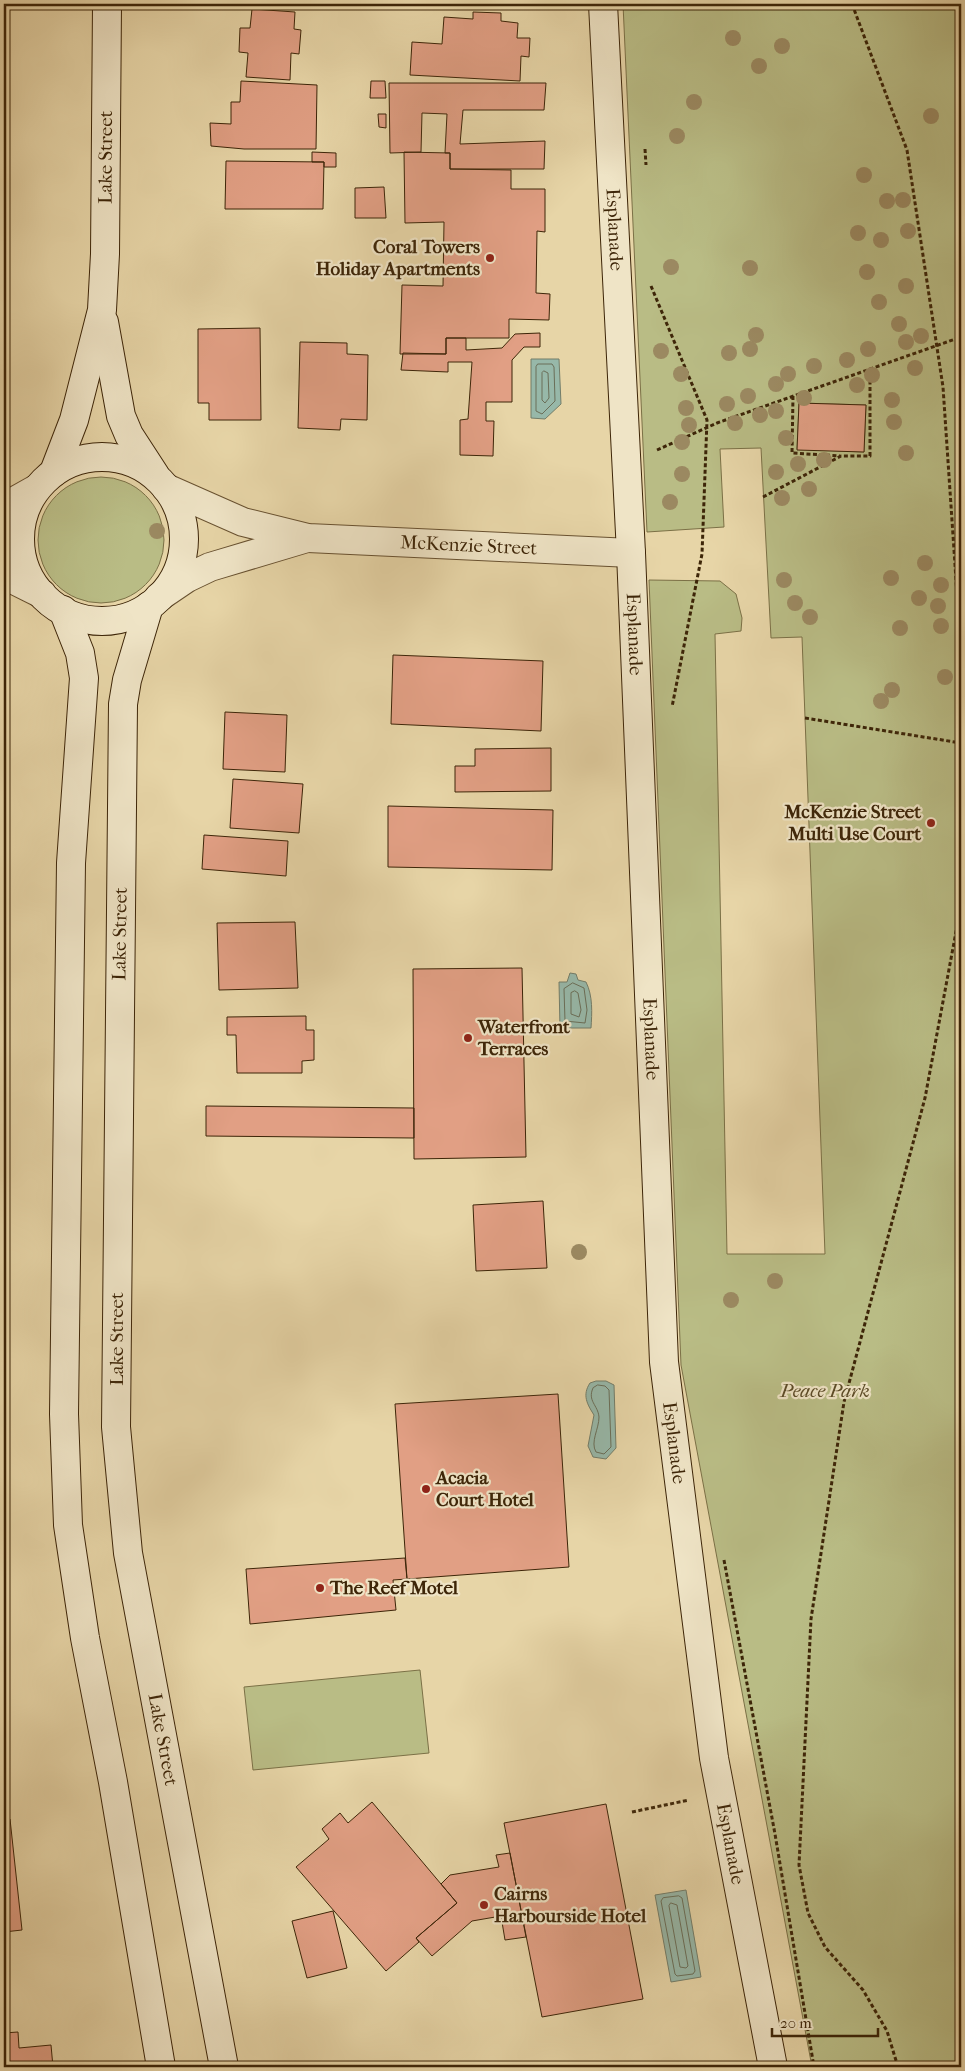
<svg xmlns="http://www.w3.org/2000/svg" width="965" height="2071" viewBox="0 0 965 2071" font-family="'IM FELL French Canon',serif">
<rect width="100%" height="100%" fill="#e7d5a7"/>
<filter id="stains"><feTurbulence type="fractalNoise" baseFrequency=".004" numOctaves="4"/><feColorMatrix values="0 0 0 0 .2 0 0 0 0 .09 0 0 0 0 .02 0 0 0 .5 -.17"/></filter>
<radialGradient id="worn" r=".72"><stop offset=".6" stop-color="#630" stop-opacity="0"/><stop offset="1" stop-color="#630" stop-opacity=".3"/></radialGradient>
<path fill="#b9bc85" stroke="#7b7046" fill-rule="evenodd" d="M623 4H961V2067H812L681 1365 649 580 720 581 736 594 742 618 741 631 715 634 727 1254H825L802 637 771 638 761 448 720 449 724 527 647 532ZM799 403 866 405 864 452 797 449Z
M38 540a63 63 0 1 1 126 0a63 63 0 1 1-126 0Z
M420 1670 429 1753 253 1770 244 1687Z"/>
<path fill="#97b8a9" stroke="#737d69" d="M531 359H559L561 404 545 419 531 418Z
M570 973 576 974 578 980 586 982C593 996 592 1013 591 1028H560L559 982H567Z
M596 1381H606L614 1385 616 1448 606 1459 593 1457 588 1446 594 1415C587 1404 582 1395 590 1383Z
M686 1890 701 1977 671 1982 655 1895Z"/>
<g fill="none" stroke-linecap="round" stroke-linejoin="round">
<path stroke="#6a6e58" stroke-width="1" d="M538 364H552L554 367 555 401 542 414 536 411V367Z
M544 371 548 373 549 398 545 403 542 400V373Z
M573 983 584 988 587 1010 585 1023 565 1021 564 989Z
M575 991 578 993 581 1010 579 1017 571 1014V993Z
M598 1385 605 1386 609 1390 611 1447 604 1454 596 1452C590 1442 599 1429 599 1417 598 1405 587 1401 593 1388Z
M679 1896 682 1898 695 1971 693 1974 677 1976 675 1974 661 1901 663 1898Z
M671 1903 677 1905 688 1966 686 1968 680 1967 669 1906Z"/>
</g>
<path fill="#e19f84" stroke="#3d2508" d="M252 9 295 12 294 29 301 30 299 54 291 53 290 80 246 77 248 53 239 52 240 28H250Z
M473 12 501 13V21L518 23 517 38H530L529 57 521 56 520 81 410 75 412 42 442 44 444 17 473 19Z
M241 81 317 85 316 149H244L211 146 210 123 231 124V102H240Z
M371 81H385L386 98H370Z
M389 83H546L544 110H463L460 144 545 141 544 169H450V153H445L447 114 422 113 421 152 390 153Z
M378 114H386V128L379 127Z
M312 152 336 153V167H324V162H312Z
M404 152 450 153V169L511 170V189H545V232L537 231 536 293 550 294 549 320 509 319V338H446V354H400L402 285 443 286 444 222 405 223Z
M226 161 324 162 323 209H225Z
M384 187 386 218H355V188Z
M260 328 261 420H209V403H198V329Z
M540 333V347H524L512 360V402H486V421H494L493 456 460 455V420L468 419 472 362H448V372L401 370 403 353 446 354V338H466V350L502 348 515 334Z
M300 342 347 343V354L368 355 367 420 341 419 340 430 298 428Z
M799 403 866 405 864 452 797 450Z
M393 655 543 661 541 731 391 724Z
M225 712 287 715 285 772 223 769Z
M551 748V791L455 792V766H475V749Z
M233 779 303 784 299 833 230 828Z
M388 806 553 810 552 870 388 867Z
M204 835 288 841 286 876 202 869Z
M295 922 298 988 219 990 217 923Z
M522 968 526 1157 414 1159 413 969Z
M306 1016V1030H314V1060L302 1061V1073H237L236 1035H227V1017Z
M206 1106 414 1108V1138L206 1136Z
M543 1201 547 1268 476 1271 473 1205Z
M558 1394 569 1567 407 1579 395 1404Z
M405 1558 407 1579 393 1580 396 1610 250 1624 246 1569Z
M372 1802 457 1903 416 1938 419 1942 386 1971 296 1867 329 1839 322 1829 340 1813 348 1823Z
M606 1804 643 1999 542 2017 504 1823Z
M10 1819 22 1930 4 1932V1820Z
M510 1853 526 1937 505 1940 501 1916 472 1921 432 1956 416 1938 457 1903 441 1884 450 1875 499 1867 496 1855Z
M333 1911 347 1968 307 1978 292 1921Z
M18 2032 19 2048 51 2045 53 2067H4V2033Z"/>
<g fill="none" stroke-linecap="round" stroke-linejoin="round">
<g stroke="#685130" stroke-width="30">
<g id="street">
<path id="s1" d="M166 488 243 522 308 538 631 553"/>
<path d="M4 507 36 489"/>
<path d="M4 575 42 594"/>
<path d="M159 597 187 578 210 567 307 538"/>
</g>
</g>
<g stroke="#3d2508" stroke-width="30">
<g id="secondary">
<path id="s2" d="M603 4 631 553 664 1362 714 1758 773 2067"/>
<path d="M104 322 121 416 129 435 155 475"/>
<circle cx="102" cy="539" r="82"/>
<path id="s3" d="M54 472 74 420 102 310 105 254 107 4"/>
<path id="s4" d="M149 606 127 680 123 704 116 1427 128 1553 224 2067"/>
<path d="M63 610 80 653 84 678 71 863 64 1414 68 1525 85 1638 113 1782 161 2067"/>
</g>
</g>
<path stroke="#3d2508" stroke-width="3" stroke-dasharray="4 2.5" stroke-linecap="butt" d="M852 4 907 150 943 387 961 654
M645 149 646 165
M651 286 707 420 702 554 672 707
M793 396 792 453 840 456
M657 450 717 423 961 337
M763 497 841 456H870V369
M805 718 961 743
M724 1560 775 1834 814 2067
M632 1812 689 1800
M898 2067 887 2031 863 1990 825 1947 808 1913 799 1865 811 1619 844 1402 925 1098 961 905"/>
<use href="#street" stroke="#efe4c6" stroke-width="28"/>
<use href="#secondary" stroke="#efe4c6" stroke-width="28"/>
</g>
<g fill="#9b8961">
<circle cx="733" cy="38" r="8"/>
<circle cx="782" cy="46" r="8"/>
<circle cx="759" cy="66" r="8"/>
<circle cx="694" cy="102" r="8"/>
<circle cx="931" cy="116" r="8"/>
<circle cx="677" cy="136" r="8"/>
<circle cx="864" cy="175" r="8"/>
<circle cx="903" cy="200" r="8"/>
<circle cx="887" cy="201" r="8"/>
<circle cx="908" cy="231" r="8"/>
<circle cx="858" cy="233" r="8"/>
<circle cx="881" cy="240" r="8"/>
<circle cx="671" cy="267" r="8"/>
<circle cx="750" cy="268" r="8"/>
<circle cx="867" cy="272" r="8"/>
<circle cx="906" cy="286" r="8"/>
<circle cx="879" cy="302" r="8"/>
<circle cx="899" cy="324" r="8"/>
<circle cx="756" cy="335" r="8"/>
<circle cx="921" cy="336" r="8"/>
<circle cx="906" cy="342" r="8"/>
<circle cx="750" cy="349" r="8"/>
<circle cx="868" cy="349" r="8"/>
<circle cx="661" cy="351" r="8"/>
<circle cx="729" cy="353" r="8"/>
<circle cx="847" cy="360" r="8"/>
<circle cx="814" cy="366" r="8"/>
<circle cx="915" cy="368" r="8"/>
<circle cx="681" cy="374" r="8"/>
<circle cx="788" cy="374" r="8"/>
<circle cx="872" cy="375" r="8"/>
<circle cx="776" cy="384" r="8"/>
<circle cx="857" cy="385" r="8"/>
<circle cx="748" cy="396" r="8"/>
<circle cx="804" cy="398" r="8"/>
<circle cx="892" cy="400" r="8"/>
<circle cx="727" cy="404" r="8"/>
<circle cx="686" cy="408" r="8"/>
<circle cx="776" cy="411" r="8"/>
<circle cx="760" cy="415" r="8"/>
<circle cx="894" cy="422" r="8"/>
<circle cx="735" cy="423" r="8"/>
<circle cx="689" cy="425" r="8"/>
<circle cx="786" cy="438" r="8"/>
<circle cx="682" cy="442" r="8"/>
<circle cx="906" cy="453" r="8"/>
<circle cx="824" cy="460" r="8"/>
<circle cx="798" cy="464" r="8"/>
<circle cx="776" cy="472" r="8"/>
<circle cx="682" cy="474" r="8"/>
<circle cx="809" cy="489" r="8"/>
<circle cx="782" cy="498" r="8"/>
<circle cx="670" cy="502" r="8"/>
<circle cx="157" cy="531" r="8"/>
<circle cx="925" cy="563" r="8"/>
<circle cx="891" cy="578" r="8"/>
<circle cx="784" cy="580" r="8"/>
<circle cx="941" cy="585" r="8"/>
<circle cx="919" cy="598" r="8"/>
<circle cx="795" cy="603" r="8"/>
<circle cx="938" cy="606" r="8"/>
<circle cx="810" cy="617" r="8"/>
<circle cx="941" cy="626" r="8"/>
<circle cx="900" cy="628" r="8"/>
<circle cx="945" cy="677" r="8"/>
<circle cx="892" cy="690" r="8"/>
<circle cx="881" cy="701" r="8"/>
<circle cx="579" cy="1252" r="8"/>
<circle cx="775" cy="1281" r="8"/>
<circle cx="731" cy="1300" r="8"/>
</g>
<g fill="#8f2418" stroke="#efe4c6" stroke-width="2">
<circle cx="490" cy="258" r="5"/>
<circle cx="931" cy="823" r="5"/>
<circle cx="468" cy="1038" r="5"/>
<circle cx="426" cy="1489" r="5"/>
<circle cx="320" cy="1588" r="5"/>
<circle cx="484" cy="1905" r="5"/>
</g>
<g text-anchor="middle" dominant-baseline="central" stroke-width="4.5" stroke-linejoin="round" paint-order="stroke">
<g font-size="19" fill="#3d2508" stroke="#efe4c6">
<text stroke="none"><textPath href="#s3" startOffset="322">Lake Street</textPath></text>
<text stroke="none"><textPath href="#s2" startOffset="226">Esplanade</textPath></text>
<text stroke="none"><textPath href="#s1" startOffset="312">McKenzie Street</textPath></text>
<text stroke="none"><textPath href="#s2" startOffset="631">Esplanade</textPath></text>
<text transform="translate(120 934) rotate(-89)">Lake Street</text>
<text stroke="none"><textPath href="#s2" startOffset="1036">Esplanade</textPath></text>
<text transform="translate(117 1339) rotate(-90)">Lake Street</text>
<text stroke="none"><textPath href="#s2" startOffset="1441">Esplanade</textPath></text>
<text stroke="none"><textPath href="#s4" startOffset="1141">Lake Street</textPath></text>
<text stroke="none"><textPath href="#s2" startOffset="1846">Esplanade</textPath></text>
</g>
<g font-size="19" font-weight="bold" fill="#3d2508" stroke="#efe4c6" text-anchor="start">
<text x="480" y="247" text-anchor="end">Coral Towers<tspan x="480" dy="22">Holiday Apartments</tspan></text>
<text x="921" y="812" text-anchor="end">McKenzie Street<tspan x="921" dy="22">Multi Use Court</tspan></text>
<text x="478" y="1027">Waterfront<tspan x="478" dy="22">Terraces</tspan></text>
<text x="436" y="1478">Acacia<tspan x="436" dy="22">Court Hotel</tspan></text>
<text x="330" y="1588">The Reef Motel</text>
<text x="494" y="1894">Cairns<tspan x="494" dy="22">Harbourside Hotel</tspan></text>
</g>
<g font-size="19" font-style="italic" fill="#5c4b27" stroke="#efe4c6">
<text x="825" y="1391">Peace Park</text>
</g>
</g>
<rect width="965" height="2071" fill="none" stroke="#e7d5a7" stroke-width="20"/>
<rect x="5" y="5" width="955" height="2061" fill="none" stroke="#3d2508" stroke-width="2.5"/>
<rect x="10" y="10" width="945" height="2051" fill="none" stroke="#3d2508"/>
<path d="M772 2028v8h106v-8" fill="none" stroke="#3d2508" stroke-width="2.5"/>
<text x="780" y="2028" font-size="15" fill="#3d2508" stroke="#efe4c6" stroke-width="4" paint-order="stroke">20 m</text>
<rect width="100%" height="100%" filter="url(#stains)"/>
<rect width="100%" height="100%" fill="url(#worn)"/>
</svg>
